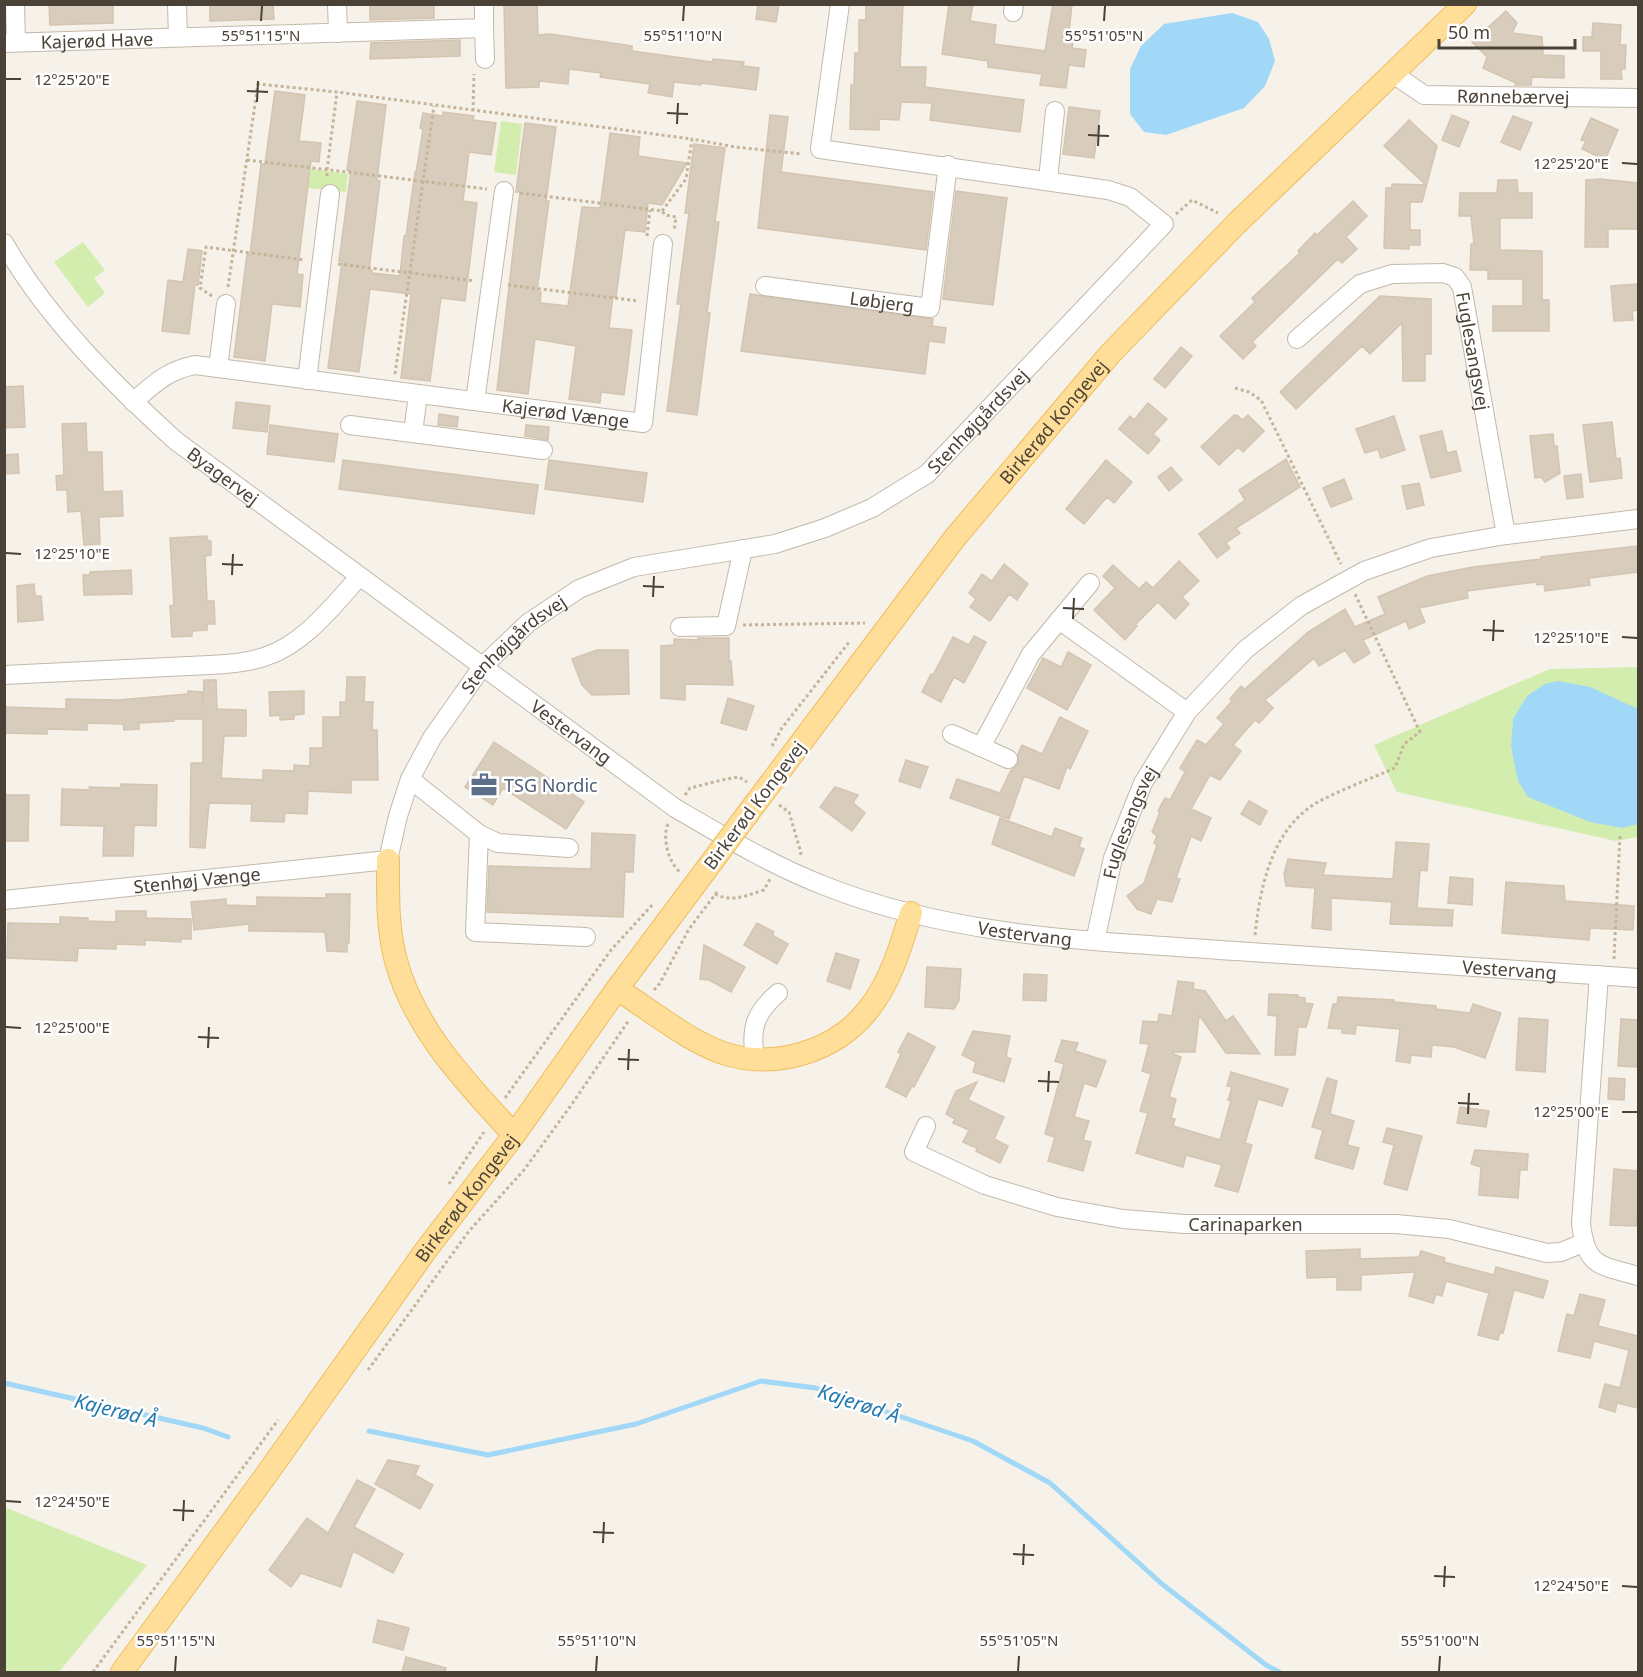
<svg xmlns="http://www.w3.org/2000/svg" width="1643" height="1677" viewBox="0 0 1643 1677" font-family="'Noto Sans',sans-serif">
<rect width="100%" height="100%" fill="#f6f1e9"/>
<path fill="#d3edae" d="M501 121 522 124 516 175 494 172Z
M311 169 348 174 346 192 308 188Z
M83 242 105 270 94 278 105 293 88 307 54 262Z
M1638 667V837L1616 841 1397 792 1374 745 1550 669Z
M4 1507 147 1565 59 1672H5Z"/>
<path fill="#a1d7f7" d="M1232 13 1258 22 1269 39 1275 61 1265 86 1244 108 1166 135 1144 132 1130 114V69L1141 46 1164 24Z
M1558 681 1590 687 1638 709V824L1622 828 1590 822 1528 797 1518 781 1511 746 1513 719 1527 696 1545 684Z"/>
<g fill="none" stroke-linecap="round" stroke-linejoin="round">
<path stroke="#a1d7f7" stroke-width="5" d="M4 1383 203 1428 228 1437
M369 1431 488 1455 636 1424 761 1381 816 1388 973 1441 1050 1483 1162 1584 1266 1665 1279 1672"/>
</g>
<path fill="#d8cdbd" stroke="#d4c4b0" stroke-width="1.5" d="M49 4H113V23L50 25Z
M210 4H273L274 19 210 21Z
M370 4H434V18L370 20Z
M504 4H537L538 35 550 34 632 46V51L712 62 713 59 744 62 743 66 759 68 756 90 701 83V85L674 82 672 97 648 93 650 84 600 77 601 73 569 69 568 84 539 81V87L506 88Z
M758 4H779L776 22 756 19Z
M866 4H903L900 67H926L925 87 1024 100 1020 132 930 120 932 103 901 102 899 120 879 119V130L850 129 851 85H854L855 53H859V20H866Z
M949 4H973L970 21 996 25 994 44 1045 51 1053 4H1072L1068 43H1073L1072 48 1086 50 1084 67 1069 65 1066 88 1040 85 1042 74 988 67V61L942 54Z
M1506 11 1517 23 1512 33 1542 37 1543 55 1564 56V78L1532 77 1531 85H1515L1516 83 1483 68 1487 57 1472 42Z
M1593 23 1621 25 1620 45H1626L1625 69H1621L1622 79H1601V51H1583V37H1592Z
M460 40V56L370 59 371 43Z
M275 91 305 95 299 141 321 143 319 162 311 161 297 274 303 275 300 307 272 304 265 361 234 357 247 254 250 255 261 164H265Z
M357 101 386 105 377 180 380 181 369 270H372V273L400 276 404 236H406L415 172 416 173 423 129 420 128 423 113 443 116V112L474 116 473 120 496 123 491 155 469 152 463 201 477 203 465 301 441 298 430 381 401 378 411 294 370 289 359 372 328 368 342 262 339 261 351 171 347 170Z
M1069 107 1100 111 1094 158 1063 154Z
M770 115 788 117 781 172 933 192 926 250 758 228Z
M1452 115 1469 122 1459 147 1442 140Z
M1513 116 1532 123 1520 150 1501 142Z
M1591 118 1618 130 1605 160 1582 149 1586 141 1581 140Z
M1409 120 1437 146 1422 202H1410V230H1420V245H1409V249L1384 248 1386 188H1392V184L1426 185 1384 146Z
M525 123 556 127 546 201H549L537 291 541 292 540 303 568 306 582 207 600 208 610 133 640 137 638 156 687 163 662 205 648 203 645 232 625 230 616 297 613 296 609 328 632 330 626 380 624 395 601 392 600 403 569 399 576 346 535 339 528 394 497 390 520 192H516Z
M694 144 725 148 715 222H719L707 313H710L697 415 667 411 681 304H677L689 213H685Z
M1600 179 1638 183V229H1608V247H1585L1586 180Z
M1498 180H1517L1518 193H1532V218H1500V250L1542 251V300H1549V331H1493V306H1523V279H1488V270H1470L1471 244H1474L1471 216H1459L1460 193H1497Z
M956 191 1007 198 993 305 943 299Z
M1353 201 1367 216 1346 237 1357 249 1342 263 1338 259 1252 342 1256 346 1243 359 1220 336 1255 302 1252 298 1300 253 1298 251 1315 233 1317 235Z
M188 249 202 251 198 285H195L189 334 162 331 168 280 183 282Z
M1638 284V310L1632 311 1633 320 1614 321 1611 286Z
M750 294 933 319 932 326 946 328 944 343 929 341 925 374 741 351Z
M1380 296 1431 299V354H1425V381H1403L1402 323 1370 354 1362 346 1296 409 1280 392Z
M1181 347 1192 356 1165 388 1154 379Z
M23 386 25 427 4 428V387Z
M236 402 270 406 267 432 233 428Z
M1148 403 1167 419 1153 434 1160 440 1148 454 1119 429 1130 416 1134 420Z
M439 414 458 417 457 427 438 425Z
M1234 415 1235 416 1237 415 1242 420 1248 415 1264 431 1243 452 1238 447 1219 465 1201 447Z
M1394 416 1405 450 1381 458 1378 449 1365 453 1356 429Z
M1612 422 1616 459 1620 458 1622 478 1590 482 1583 425Z
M86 423 87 452H102L103 492 122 491 123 516 99 517 100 544 84 545 81 511 68 512 67 490H57L56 476 64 475 62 424Z
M270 425 338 434 334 462 267 454Z
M526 425 549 427 548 440 525 436Z
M1442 431 1447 453 1456 451 1461 471 1431 478 1420 436Z
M1553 434 1554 446H1557L1560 473 1545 482 1541 477 1535 478 1530 436Z
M18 454 19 473 4 474V455Z
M1286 459 1300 487 1236 528 1240 533 1226 543 1230 548 1217 558 1199 534 1245 500 1239 490Z
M343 460 538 485 534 514 339 489Z
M549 460 647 473 643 502 545 489Z
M1106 460 1132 482 1114 503 1107 497 1084 524 1066 509Z
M1171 467 1182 480 1169 491 1158 477Z
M1581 474 1583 497 1567 499 1564 476Z
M1344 479 1352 499 1331 507 1323 488Z
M1419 483 1424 505 1407 509 1402 486Z
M207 536 208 541H211V555L205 556 207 601H214L215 624H207V630L192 631V636L172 637 170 606 174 605 170 538Z
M1637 546 1638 572 1589 578 1590 585 1545 591 1544 584 1537 585 1536 582 1467 591 1468 598 1419 608 1425 622 1409 629 1406 621 1363 640 1370 653 1354 663 1345 650 1319 666 1314 658 1265 700 1273 708 1259 723 1255 720 1233 745 1241 751 1220 780 1210 775 1191 809 1211 818 1201 841 1191 836 1176 878 1180 879 1172 902 1157 899 1151 914 1137 909 1127 896 1144 883 1157 845 1154 843 1157 836 1152 832 1160 812 1158 811 1165 798 1170 800 1185 772 1180 768 1197 740 1206 745 1224 724 1217 718 1232 701 1230 699 1241 686 1245 689 1308 632 1345 609 1355 627 1385 614 1378 597 1427 576 1473 567 1541 559V557Z
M1179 561 1199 581 1182 597 1189 604 1175 619 1158 602 1135 625 1137 626 1125 640 1094 610 1115 588 1103 576 1113 565 1139 589 1146 582 1153 588Z
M1004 564 1028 584 1017 600 1009 594 990 621 970 607 976 599 969 593 982 574 992 581Z
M131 570 132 594 84 595 83 575H90V572Z
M34 584 35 596H41L43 620 18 622 17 586Z
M974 636 986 642 964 683 954 677 941 702 922 692 931 674 933 675 953 637 969 645Z
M698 638H729V662L731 661 733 685 685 684V700L661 698V646L674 645V639L698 640Z
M597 650H628L629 694 592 695 582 685 572 659Z
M1068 652 1091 665 1067 710 1027 688 1043 658 1061 667Z
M347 677H365L364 702H373L372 730H377L378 780H351V793L308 791 307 814 285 813 284 822 251 821 252 804 209 803 205 848 190 847 191 763H203V719H174V721L139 723V729L124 730 123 724 87 723V730L47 729V734L4 733 5 707 66 709V699L118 700 188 694V691L202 692 203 705 204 680H216L217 709 246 710V736H224L221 778 263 780V770L294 771V765L310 766V748H323V717H340V702H346Z
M304 691V714L294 715V719L280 720V715L270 716 269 692Z
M728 698 754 706 746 730 721 723Z
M1060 717 1088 731 1070 769 1067 767 1059 789 1024 776 1009 819 950 798 957 779 1000 793 1011 770 1018 764V754L1022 745 1042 754Z
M494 742 584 802 566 829 503 788 493 805 465 787Z
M906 760 928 767 920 788 899 781Z
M121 784 157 785 156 826 134 825 133 856H103L104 826 61 825 62 789 90 790 89 787 120 788Z
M835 787 858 795 853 803 865 813 852 831 820 807Z
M4 795H29L28 841H4Z
M1249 801 1267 811 1260 825 1241 814Z
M1000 818 1052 837 1055 828 1082 838 1079 847 1084 849 1074 876 992 844Z
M592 833 635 835 633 872H625L623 917 487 912 489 866 591 869Z
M1396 842 1429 844 1427 871 1420 870 1417 908 1453 910 1452 926 1390 924 1392 902 1331 898V930L1312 928 1315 888 1286 886 1284 874 1288 859 1326 863 1323 875 1393 879Z
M1450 877 1473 879 1472 905 1448 903Z
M1506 882 1564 886 1565 901 1634 906 1633 930 1590 928 1589 940 1502 933Z
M326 894H350L349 943H347V952L327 951 325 932 249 931V924L194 930 191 902 226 899V905L257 906V897L326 898Z
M116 911H146V918L191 919V939H181V942L145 940V945L116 944V949L78 948 77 961 7 958 8 923 60 924V917L88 918V921L116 922Z
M757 923 774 932 772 935 788 944 777 964 744 945Z
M704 945 745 967 731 992 709 980 700 979Z
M836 953 859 960 850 989 827 981Z
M927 967 961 969 959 1000 954 1009 925 1007Z
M1024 974 1047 975 1046 1001 1023 1000Z
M1178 981 1194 983 1193 989 1205 991 1226 1021 1233 1016 1260 1054 1226 1053 1199 1015 1195 1052H1173V1054L1181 1057 1169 1097 1176 1099 1171 1118 1175 1119 1173 1126 1220 1140 1231 1101 1228 1100 1232 1087 1227 1086 1231 1072 1288 1089 1282 1106 1258 1099 1245 1143 1252 1145 1238 1192 1215 1186 1222 1165 1186 1155 1183 1167 1136 1153 1148 1113 1140 1111 1151 1074 1142 1071 1149 1044 1140 1043 1143 1021 1158 1022 1159 1014 1172 1016Z
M1269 994 1298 995 1297 997 1305 998V1003L1313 1004 1306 1027H1298L1295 1055H1275L1277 1019V1016L1268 1015Z
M1338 997 1394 1000V1002L1436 1006V1009L1470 1013 1473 1004 1501 1013 1485 1058 1454 1047 1432 1045 1431 1057 1411 1055 1410 1063 1396 1061 1400 1029 1356 1025 1355 1034 1342 1033V1029L1328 1028 1333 1004H1337Z
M1519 1018 1548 1020 1545 1072 1516 1070Z
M1621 1019 1638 1020V1067L1618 1066Z
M973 1031 1010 1036 1006 1057 1011 1059 1004 1082 973 1072 976 1062 962 1055Z
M908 1033 935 1047 914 1087 912 1086 906 1097 886 1087 901 1054 898 1052Z
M1062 1040 1078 1043 1075 1051 1106 1061 1096 1087 1084 1083 1074 1117 1089 1121 1083 1140 1091 1142 1083 1171 1048 1161 1055 1137 1045 1134 1064 1064 1055 1061Z
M1327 1078 1337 1081 1330 1114 1354 1121 1347 1145 1359 1148 1353 1169 1315 1158 1323 1130 1312 1127Z
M1609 1078 1625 1079 1624 1100 1608 1099Z
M977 1082 968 1100 1004 1117 994 1139 1008 1146 1000 1163 976 1151 977 1148 963 1142 969 1130 953 1123 955 1119 946 1114 956 1091Z
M1460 1107 1489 1111 1486 1127 1457 1123Z
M1387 1128 1422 1136 1407 1190 1384 1184 1394 1145 1383 1142Z
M1475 1150 1528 1154 1527 1170H1520L1518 1198 1479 1195 1481 1167 1471 1164Z
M1614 1169 1638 1171V1218H1637L1636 1226 1610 1225Z
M1360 1249V1259L1419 1257 1421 1251 1445 1258 1444 1262 1494 1275 1496 1267 1548 1281 1543 1298 1514 1290 1503 1333 1500 1332 1498 1340 1478 1335 1489 1293 1446 1281 1442 1296 1436 1294 1433 1303 1409 1296 1415 1272 1361 1275V1290H1337V1277L1307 1278 1306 1251Z
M1580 1294 1605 1300 1598 1326 1638 1336V1408L1617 1403 1615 1412 1599 1407 1605 1384 1620 1388 1629 1350 1594 1341 1590 1358 1558 1351 1567 1314 1574 1316Z
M388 1460 419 1466 415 1475 433 1485 420 1509 375 1484Z
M357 1480 375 1489 354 1527 403 1554 393 1573 353 1551 341 1587 301 1573 291 1587 269 1570 307 1518 328 1533Z
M378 1620 409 1628 403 1650 373 1642Z
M406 1657 446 1668 445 1672H402Z"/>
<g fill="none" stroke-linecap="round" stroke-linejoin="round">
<g stroke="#c2b9aa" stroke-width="20">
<g id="minor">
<path d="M15 4 16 42"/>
<path d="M177 4 178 37"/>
<path d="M337 4 338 33"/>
<path d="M1013 12 1014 4"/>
<path d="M484 28 485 59"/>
<path id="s1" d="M4 43 484 28V4"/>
<path id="s2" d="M1392 73 1424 95 1638 98"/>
<path d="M1048 180 1055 111"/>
<path id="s3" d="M4 243C47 318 113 384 176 441L675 808C723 836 773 866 825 886 956 938 1098 941 1236 951 1370 960 1504 969 1638 978"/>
<path id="s4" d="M765 286 930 308 948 165"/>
<path id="s5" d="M1297 339 1360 284 1392 274 1443 273 1455 277 1462 287 1506 535"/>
<path d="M218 368 226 304"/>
<path d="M307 380 330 194"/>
<path d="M475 401 504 191"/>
<path id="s6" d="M133 402C154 384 166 371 195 365L643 423 663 244"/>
<path d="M350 425 543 450"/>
<path d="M413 433 418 394"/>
<path d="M1059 620 1187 712"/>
<path d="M680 627 726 626 743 549"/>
<path d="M4 675 209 665C227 664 246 663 264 657 303 645 333 606 359 577"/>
<path d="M952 734 1008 759"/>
<path d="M981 747 1031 654 1090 583"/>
<path d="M410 779 479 834 498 843 569 848"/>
<path d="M479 834 475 932 586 937"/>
<path id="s7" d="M4 900 388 860 398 816 410 779 432 738 482 667 528 623 579 589 634 567 775 544 825 528 872 508 927 474 1164 224 1130 197 1108 190 820 149 840 4"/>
<path id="s8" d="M1095 941 1113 858 1143 783 1187 712 1245 650 1301 606 1364 571 1431 548 1506 535 1638 519"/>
<path d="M1599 975 1581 1223C1586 1268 1600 1265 1638 1276"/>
<path d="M755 1059C750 1028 755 1013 778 993"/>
<path id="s9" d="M926 1126 914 1152 985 1185 1057 1207 1123 1219 1185 1224H1396L1449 1229 1547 1253 1561 1252 1583 1243"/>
</g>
</g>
<g stroke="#eebe5e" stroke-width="24">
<g id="major">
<path id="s10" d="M749 812 954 539 1110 354 1237 223 1465 4"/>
<path d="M388 860C388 894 387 928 396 961 415 1031 467 1083 514 1135"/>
<path d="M617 989C649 1009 688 1041 723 1053 774 1070 835 1052 868 1010 890 983 901 946 911 913"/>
<path id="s11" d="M122 1672 264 1478 426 1250 514 1135 617 989 705 871"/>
</g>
</g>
<path stroke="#c5b49a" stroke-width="3" stroke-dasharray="3 3" stroke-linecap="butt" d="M473 111 474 74
M247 160 487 189
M327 176V170L337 92
M520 193 662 211 665 215 676 217 674 231
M662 211 686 179 692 139 735 147 802 154
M1176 214 1192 200 1218 213
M647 236 650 210
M338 264 475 281
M508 285 639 301
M228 287 258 84 337 92 692 139
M212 296 200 288 206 247 305 260
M395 374 434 106
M1235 388 1249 392 1261 400 1341 564
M743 625 865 623
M772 746 782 728 850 641
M685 795 690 788 726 779 739 777 747 782
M779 805 789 812 801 853 799 856
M668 824C662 837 668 862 680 872
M715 894C733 903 747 895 764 890L770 879
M1255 935C1260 887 1272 828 1318 802 1342 789 1370 779 1395 768L1404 744 1420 732 1355 594
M1614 959 1620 835
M654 990 660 983 689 929 717 892
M505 1098 611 950 654 903
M449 1184 484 1132
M368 1370 469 1231 524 1170 572 1104 629 1020
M93 1672 278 1420"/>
<use href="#minor" stroke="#fff" stroke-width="18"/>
<use href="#major" stroke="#ffde99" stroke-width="22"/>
<g stroke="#eebe5e" stroke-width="24" stroke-linecap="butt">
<path id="major-bridge" d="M705 871 749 812"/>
</g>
<use href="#major-bridge" stroke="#ffde99" stroke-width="22"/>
</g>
<path fill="none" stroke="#4a4236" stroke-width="2" d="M261 21 262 6M683 21 684 6M1104 21 1105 6M6 79H21M247 91 268 92M257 102 258 81M667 113 688 114M677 124 678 103M1088 135 1109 136M1098 146 1099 125M1622 163 1637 164M6 553 21 554M222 564 243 565M232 575 233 554M643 586 664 587M653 597 654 576M1063 608 1084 609M1073 619 1074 598M1483 630 1504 631M1622 637 1637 638M1493 641 1494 620M6 1027 21 1028M198 1037 219 1038M208 1048 209 1027M618 1059 639 1060M628 1070 629 1049M1038 1081 1059 1082M1048 1092 1049 1071M1458 1103 1479 1104M1622 1112H1637M1468 1114 1469 1093M6 1501 21 1502M173 1510 194 1511M183 1521 184 1500M593 1532 614 1533M603 1543 604 1522M1013 1554 1034 1555M1023 1565 1024 1544M1434 1576 1455 1577M1622 1586 1637 1587M1444 1587 1445 1566M175 1671 176 1656M596 1671 597 1656M1018 1671 1019 1656M1439 1671 1440 1656"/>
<defs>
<g id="office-bare" transform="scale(2.07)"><path d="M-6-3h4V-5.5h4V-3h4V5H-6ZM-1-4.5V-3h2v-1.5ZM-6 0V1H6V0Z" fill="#5c6f8a" stroke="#fff" stroke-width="2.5" paint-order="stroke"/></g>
</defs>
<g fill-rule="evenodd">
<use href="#office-bare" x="484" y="785"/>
</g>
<g text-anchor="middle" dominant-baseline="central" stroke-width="5" stroke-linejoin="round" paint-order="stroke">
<g font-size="18" fill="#4a4236" stroke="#fff">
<text stroke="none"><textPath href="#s1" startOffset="93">Kajerød Have</textPath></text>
<text stroke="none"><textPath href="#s2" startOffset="128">Rønnebærvej</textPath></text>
<text stroke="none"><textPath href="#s4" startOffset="118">Løbjerg</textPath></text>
<text stroke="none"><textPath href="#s5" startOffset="258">Fuglesangsvej</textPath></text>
<text stroke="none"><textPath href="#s6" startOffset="447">Kajerød Vænge</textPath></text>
<text stroke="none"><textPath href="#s7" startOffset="1172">Stenhøjgårdsvej</textPath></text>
<text stroke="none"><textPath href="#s10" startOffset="495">Birkerød Kongevej</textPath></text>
<text stroke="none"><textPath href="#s3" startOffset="322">Byagervej</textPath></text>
<text stroke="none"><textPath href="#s7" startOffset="642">Stenhøjgårdsvej</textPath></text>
<text stroke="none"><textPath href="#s3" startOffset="754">Vestervang</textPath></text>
<text transform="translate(754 805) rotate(-53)">Birkerød Kongevej</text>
<text stroke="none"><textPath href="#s8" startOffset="124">Fuglesangsvej</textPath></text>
<text stroke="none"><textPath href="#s7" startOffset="194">Stenhøj Vænge</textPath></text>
<text stroke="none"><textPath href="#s3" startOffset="1258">Vestervang</textPath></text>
<text stroke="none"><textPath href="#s3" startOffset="1744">Vestervang</textPath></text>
<text stroke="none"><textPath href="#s11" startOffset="586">Birkerød Kongevej</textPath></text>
<text stroke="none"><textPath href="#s9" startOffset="372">Carinaparken</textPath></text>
</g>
<g font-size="18" fill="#4e5e75" stroke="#fff" text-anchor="start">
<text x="504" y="785">TSG Nordic</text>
</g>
<g font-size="20" font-style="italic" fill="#2379af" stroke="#fff">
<text transform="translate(859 1403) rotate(18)">Kajerød Å</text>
<text transform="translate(116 1410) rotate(14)">Kajerød Å</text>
</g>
</g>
<g font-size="15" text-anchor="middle" fill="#4a4236" stroke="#fff" stroke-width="5" stroke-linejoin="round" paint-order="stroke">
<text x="261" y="41">55°51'15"N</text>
<text x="683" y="41">55°51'10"N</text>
<text x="1104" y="41">55°51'05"N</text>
<text x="72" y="85">12°25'20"E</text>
<text x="1571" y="169">12°25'20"E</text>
<text x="72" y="559">12°25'10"E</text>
<text x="1571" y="643">12°25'10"E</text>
<text x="72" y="1033">12°25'00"E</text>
<text x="1571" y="1117">12°25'00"E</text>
<text x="72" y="1507">12°24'50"E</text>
<text x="1571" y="1591">12°24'50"E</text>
<text x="176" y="1646">55°51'15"N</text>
<text x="597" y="1646">55°51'10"N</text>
<text x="1019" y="1646">55°51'05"N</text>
<text x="1440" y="1646">55°51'00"N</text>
</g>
<rect width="1643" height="1677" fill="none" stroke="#4a4236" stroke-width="12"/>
<path d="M1439 39v9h136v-9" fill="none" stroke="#4a4236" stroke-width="3"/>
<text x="1448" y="39" font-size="18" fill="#4a4236" stroke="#ffffff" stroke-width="4.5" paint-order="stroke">50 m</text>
</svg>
